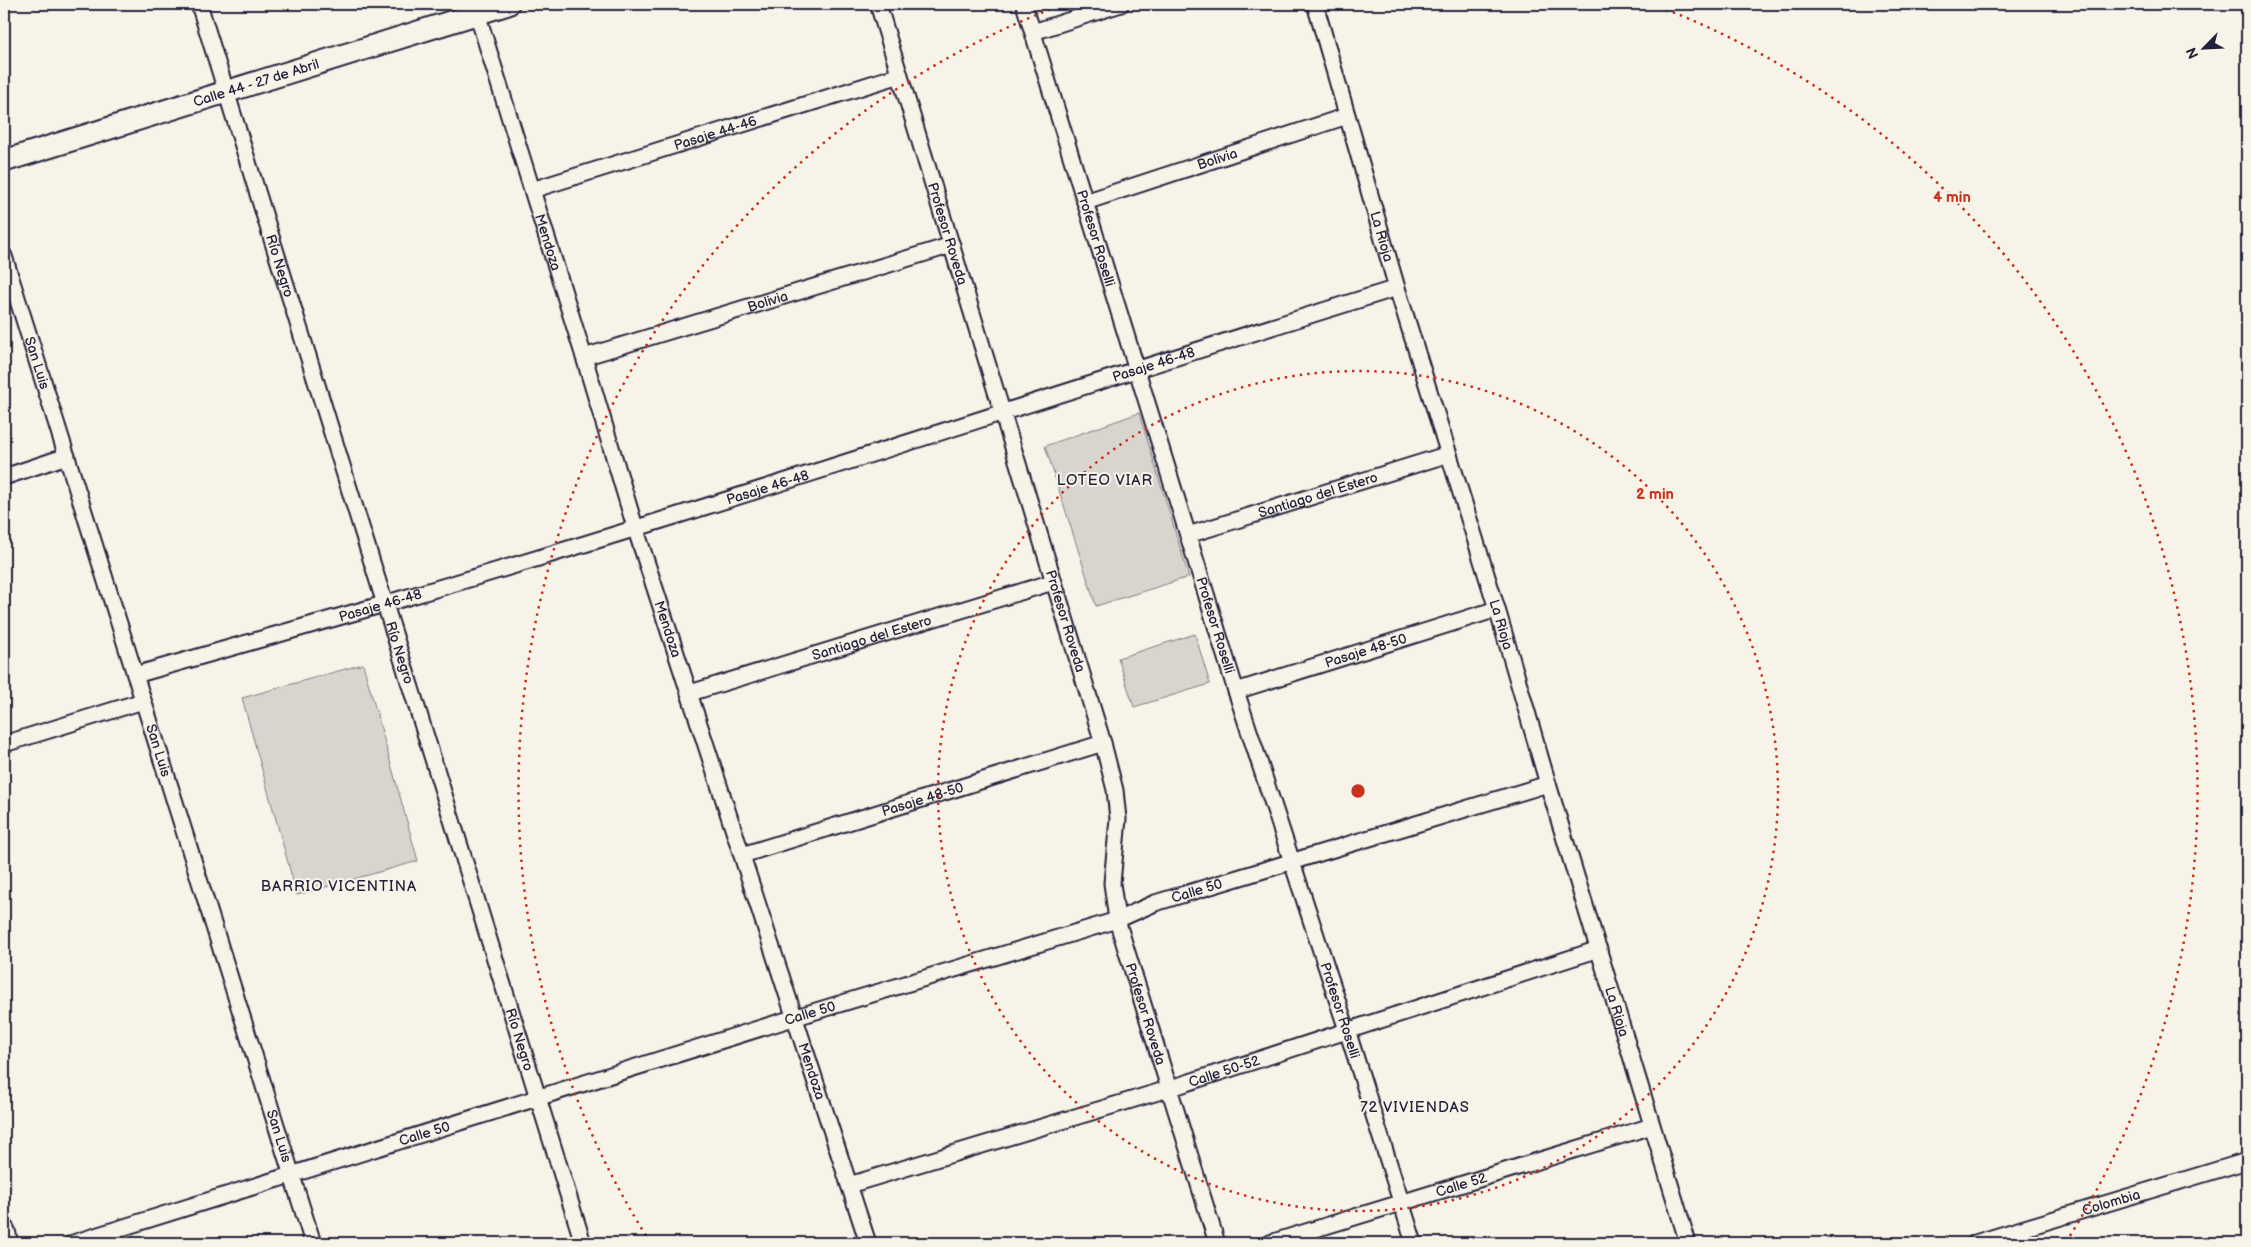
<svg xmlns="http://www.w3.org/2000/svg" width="2251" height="1247" viewBox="0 0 2251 1247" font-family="'Balsamiq Sans',sans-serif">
<rect width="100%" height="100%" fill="#f7f3e8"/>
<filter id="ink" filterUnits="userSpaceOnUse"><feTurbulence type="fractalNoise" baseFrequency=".02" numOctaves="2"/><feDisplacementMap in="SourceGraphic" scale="10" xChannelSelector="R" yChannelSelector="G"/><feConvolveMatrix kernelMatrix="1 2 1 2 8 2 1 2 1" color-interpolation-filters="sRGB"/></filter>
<g filter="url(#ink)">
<path fill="#d8d5cf" stroke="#7d7c85" d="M1139 413 1189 577 1096 606 1045 446Z
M1195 634 1210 684 1134 707 1118 658Z
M363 664 418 861 297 895 242 698Z"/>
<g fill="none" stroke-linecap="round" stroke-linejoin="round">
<g stroke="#22223b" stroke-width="19">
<g id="street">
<path id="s1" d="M199 4 583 1243"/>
<path id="s2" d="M878 4 1103 743 1115 790 1118 819 1112 883 1117 920 1217 1243"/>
<path id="s3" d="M1024 4 1236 691 1347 1030 1414 1243"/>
<path id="s4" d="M1315 4 1397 288 1497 609 1548 784 1688 1243"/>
<path id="s5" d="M477 13 584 357 635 527 868 1243"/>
<path d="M1033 32 1121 4"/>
<path id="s6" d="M532 190 900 75"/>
<path id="s7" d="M1085 202 1347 116"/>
<path id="s8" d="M4 256 313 1243"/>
<path id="s9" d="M584 357 952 245"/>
<path d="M4 477 67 456"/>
<path id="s10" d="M1188 535 1449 454"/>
<path id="s11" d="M135 675C218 651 301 628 384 604 724 505 1059 392 1397 288"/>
<path id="s12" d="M1236 691 1497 609"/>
<path id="s13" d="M690 693 1053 582"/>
<path d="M4 744 143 701"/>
<path id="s14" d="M742 855 1103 743"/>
<path id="s15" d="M849 1185 1168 1089 1599 949"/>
<path id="s16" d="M73 1243 793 1018 1117 920 1155 903 1548 784"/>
<path id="s17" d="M1270 1243 1652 1126"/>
<path id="s18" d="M1975 1243 2247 1161"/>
</g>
</g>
<g stroke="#22223b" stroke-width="25">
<g id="secondary">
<path id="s19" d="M4 161 508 4"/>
<path d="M4 1231 7 1243"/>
</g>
</g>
<use href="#street" stroke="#f7f3e8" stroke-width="15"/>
<use href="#secondary" stroke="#f7f3e8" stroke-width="21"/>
</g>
</g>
<g fill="none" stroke="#c8321e" stroke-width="2.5" stroke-dasharray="2.5 5">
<circle cx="1358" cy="791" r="420"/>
<path d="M650 1242A840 840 0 0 1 1064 4M1652 4A840 840 0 0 1 2066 1242"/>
</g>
<g text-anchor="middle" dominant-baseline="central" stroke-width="4" stroke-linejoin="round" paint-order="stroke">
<g font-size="14" fill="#22223b" stroke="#f7f3e8">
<text stroke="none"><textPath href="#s19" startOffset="264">Calle 44 - 27 de Abril</textPath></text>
<text stroke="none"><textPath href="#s6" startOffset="192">Pasaje 44-46</textPath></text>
<text stroke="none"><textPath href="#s7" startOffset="139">Bolivia</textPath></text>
<text stroke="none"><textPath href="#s2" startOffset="240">Profesor Roveda</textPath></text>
<text stroke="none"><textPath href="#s4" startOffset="242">La Rioja</textPath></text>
<text stroke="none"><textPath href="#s3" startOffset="245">Profesor Roselli</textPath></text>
<text stroke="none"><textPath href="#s5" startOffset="240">Mendoza</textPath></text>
<text stroke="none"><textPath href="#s1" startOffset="274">Río Negro</textPath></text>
<text stroke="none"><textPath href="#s9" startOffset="192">Bolivia</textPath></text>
<text stroke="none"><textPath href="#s8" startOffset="112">San Luis</textPath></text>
<text stroke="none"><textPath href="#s11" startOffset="1065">Pasaje 46-48</textPath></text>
<text stroke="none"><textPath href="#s11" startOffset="660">Pasaje 46-48</textPath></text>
<text stroke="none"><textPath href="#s10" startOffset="136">Santiago del Estero</textPath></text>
<text stroke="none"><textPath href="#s11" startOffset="255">Pasaje 46-48</textPath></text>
<text stroke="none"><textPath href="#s2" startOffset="645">Profesor Roveda</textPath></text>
<text stroke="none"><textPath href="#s3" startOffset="650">Profesor Roselli</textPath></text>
<text stroke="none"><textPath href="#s4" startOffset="648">La Rioja</textPath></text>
<text stroke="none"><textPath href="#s5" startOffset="645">Mendoza</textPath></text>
<text stroke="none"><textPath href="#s13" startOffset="190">Santiago del Estero</textPath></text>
<text stroke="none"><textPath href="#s12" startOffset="136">Pasaje 48-50</textPath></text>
<text stroke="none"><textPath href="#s1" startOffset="679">Río Negro</textPath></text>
<text stroke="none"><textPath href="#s8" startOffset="518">San Luis</textPath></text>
<text stroke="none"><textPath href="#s14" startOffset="189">Pasaje 48-50</textPath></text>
<text stroke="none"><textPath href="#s16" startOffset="1178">Calle 50</textPath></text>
<text stroke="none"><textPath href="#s3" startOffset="1055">Profesor Roselli</textPath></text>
<text stroke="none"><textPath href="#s4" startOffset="1052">La Rioja</textPath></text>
<text stroke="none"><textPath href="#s16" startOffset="772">Calle 50</textPath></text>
<text stroke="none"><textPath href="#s2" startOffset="1050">Profesor Roveda</textPath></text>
<text stroke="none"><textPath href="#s1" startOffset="1084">Río Negro</textPath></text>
<text stroke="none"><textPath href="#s15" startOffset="392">Calle 50-52</textPath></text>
<text stroke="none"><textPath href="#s5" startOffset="1110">Mendoza</textPath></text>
<text stroke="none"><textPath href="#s16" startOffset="368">Calle 50</textPath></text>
<text stroke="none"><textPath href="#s8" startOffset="922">San Luis</textPath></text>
<text stroke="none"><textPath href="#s17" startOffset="200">Calle 52</textPath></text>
<text stroke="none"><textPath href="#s18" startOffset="142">Colombia</textPath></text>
</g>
<g font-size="15" letter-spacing="1" fill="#22223b" stroke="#f7f3e8">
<text x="1105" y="480">LOTEO VIAR</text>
<text x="339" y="886">BARRIO VICENTINA</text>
<text x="1415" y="1107">72 VIVIENDAS</text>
</g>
</g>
<circle cx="1358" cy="791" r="8" fill="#c8321e" stroke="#f7f3e8" stroke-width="2.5"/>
<g font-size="15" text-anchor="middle" font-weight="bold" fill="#c8321e" stroke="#f7f3e8" stroke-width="4" stroke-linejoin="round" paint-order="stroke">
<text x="1952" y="202">4 min</text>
<text x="1655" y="499">2 min</text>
</g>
<rect width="2251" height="1247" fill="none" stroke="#f7f3e8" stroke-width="20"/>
<rect x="10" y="10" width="2231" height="1227" fill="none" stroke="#22223b" stroke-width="2" filter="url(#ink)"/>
<g transform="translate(2204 48) rotate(246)" stroke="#f7f3e8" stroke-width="4" paint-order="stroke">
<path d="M0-4L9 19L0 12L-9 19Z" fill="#22223b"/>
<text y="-8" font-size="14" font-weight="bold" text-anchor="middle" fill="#22223b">N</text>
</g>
</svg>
